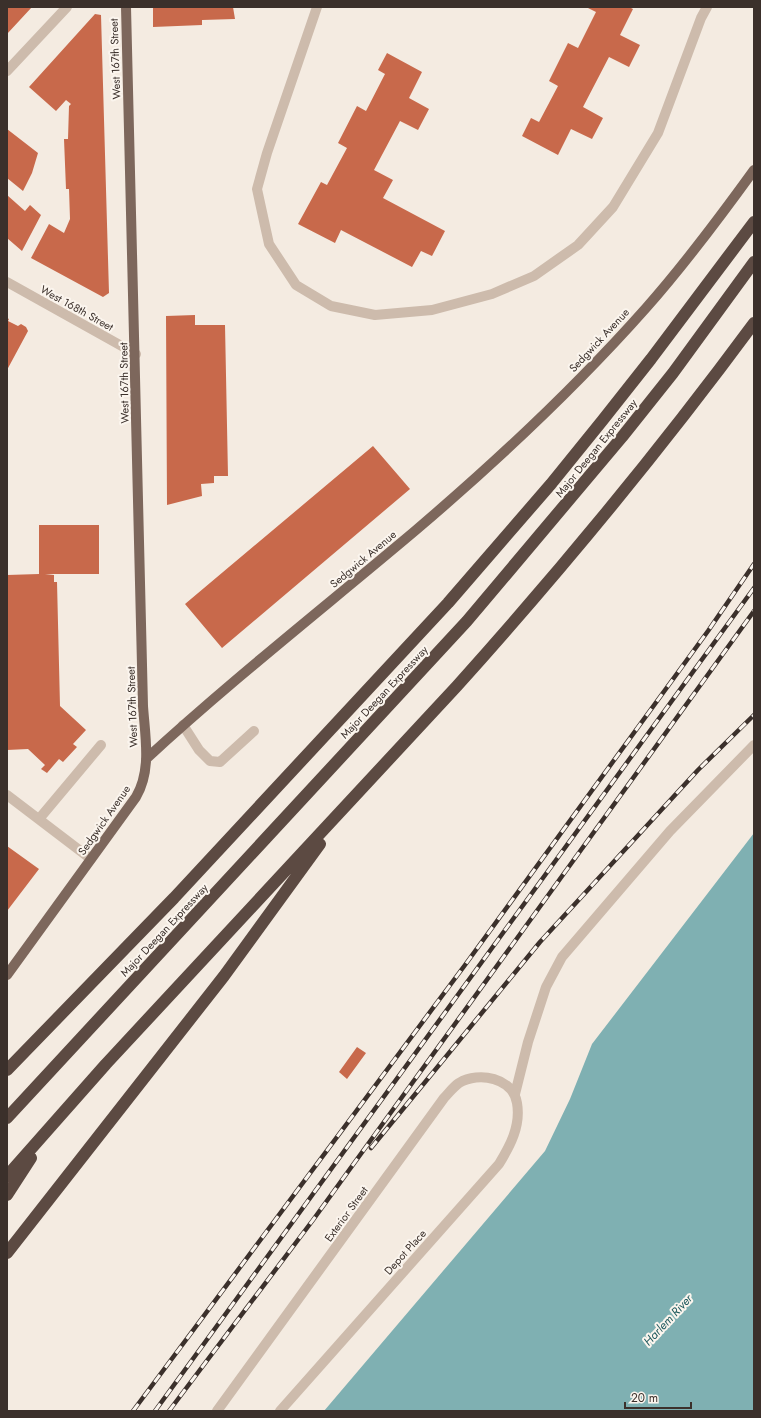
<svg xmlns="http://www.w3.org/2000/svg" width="761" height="1418" viewBox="0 0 761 1418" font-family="Jost,sans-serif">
<rect width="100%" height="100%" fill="#f4ebe1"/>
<path fill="#7fb0b2" d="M754 833V1411H324L545 1151 570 1099 592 1044Z"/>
<path fill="#c8694b" d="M7 7H32L7 34Z
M153 7H233L235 19 202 20V25L153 27Z
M586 7H629L633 9 620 35 640 45 629 67 609 57 583 107 603 118 592 139 571 129 558 155 522 136 531 118 539 122 558 86 549 81 568 43 578 48 596 12Z
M95 14 101 15 109 293 103 297 31 258 49 224 64 233 70 219 69 189H66L64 139H68L69 106 71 104 66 100 56 111 29 87Z
M387 53 422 72 409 98 429 109 418 130 400 121 374 170 393 180 383 198 445 231 432 256 421 251 412 267 341 230 335 243 298 224 321 182 327 185 347 148 338 143 357 106 366 111 385 74 378 70Z
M7 129 38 153 32 173 23 191 7 178Z
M7 195 25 211 30 205 41 215 22 251 7 238Z
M195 315V325H225L228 476H214V483L201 484 202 496 167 505 166 316Z
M7 318 9 319 8 321 18 326 21 324 26 327 28 331 7 370Z
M373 446 410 489 222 648 185 604Z
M39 525H99V574H45L54 575V582H57L60 706 86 730 73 744 77 747 63 762 59 759 47 773 41 769 45 765 28 749 7 750V575L39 574Z
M7 846 39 869 7 911Z
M357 1047 366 1053 347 1079 339 1072Z"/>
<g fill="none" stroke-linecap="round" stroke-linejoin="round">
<path stroke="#cdbbac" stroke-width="10" d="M317 7 267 153 257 189 269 244 296 285 331 306 375 315 432 310 492 294 534 276 578 245 613 207 658 133 701 18 707 7
M7 71 67 7
M7 282 136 354
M183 725 199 750 210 761 220 762 254 731
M7 795 91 859
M39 819 101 745
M515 1094 528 1042 546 987 562 957 670 831 754 745
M217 1411 444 1098C449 1093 453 1087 459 1083 479 1071 513 1078 517 1103 521 1126 510 1146 499 1164L280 1411"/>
<path stroke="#7d675c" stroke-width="10" d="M146 759C233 679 326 606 416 530 497 461 576 387 646 308 685 264 720 217 754 170
M7 975 136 797C152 770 145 736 143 706L126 7"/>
<path stroke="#5c4a42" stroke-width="12" d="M7 1070 174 898 448 603 551 484 602 421 651 359 754 222
M7 1118 467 621 622 437 673 373 754 262
M7 1176 106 1064 457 686C562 569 661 449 754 323
M7 1195 31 1158
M7 1253 224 976 320 844"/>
<g stroke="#3b302b" stroke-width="4.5">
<path id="rail" d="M371 1148 540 942 698 770 754 715
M133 1411 465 965 708 631 754 564
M155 1411 754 588
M169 1411 313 1220 754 611"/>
</g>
<use href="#rail" stroke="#fbf5ee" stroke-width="3" stroke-dasharray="9" stroke-linecap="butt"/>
</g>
<g text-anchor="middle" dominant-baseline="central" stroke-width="4" stroke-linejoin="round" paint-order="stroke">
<g font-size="11" fill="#3b302b" stroke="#fbf5ee">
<text transform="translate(115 59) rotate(-92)">West 167th Street</text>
<text transform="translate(77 308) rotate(29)">West 168th Street</text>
<text transform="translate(599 340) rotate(-47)">Sedgwick Avenue</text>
<text transform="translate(124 383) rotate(-91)">West 167th Street</text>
<text transform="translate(596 448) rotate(-51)">Major Deegan Expressway</text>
<text transform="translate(363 559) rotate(-40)">Sedgwick Avenue</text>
<text transform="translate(384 692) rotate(-47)">Major Deegan Expressway</text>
<text transform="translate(132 707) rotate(-92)">West 167th Street</text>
<text transform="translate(104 820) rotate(-55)">Sedgwick Avenue</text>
<text transform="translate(164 930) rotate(-47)">Major Deegan Expressway</text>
<text transform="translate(346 1214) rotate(-54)">Exterior Street</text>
<text transform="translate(405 1252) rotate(-48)">Depot Place</text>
</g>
<g font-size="12" font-style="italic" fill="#1f5a5e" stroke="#fbf5ee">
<text transform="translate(668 1320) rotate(-47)">Harlem River</text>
</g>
</g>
<rect width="761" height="1418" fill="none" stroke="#3b302b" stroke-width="16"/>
<path d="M625 1402v6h66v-6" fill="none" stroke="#3b302b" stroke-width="2"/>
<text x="631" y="1402" font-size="12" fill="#3b302b" stroke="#fbf5ee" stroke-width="3" paint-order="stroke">20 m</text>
</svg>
